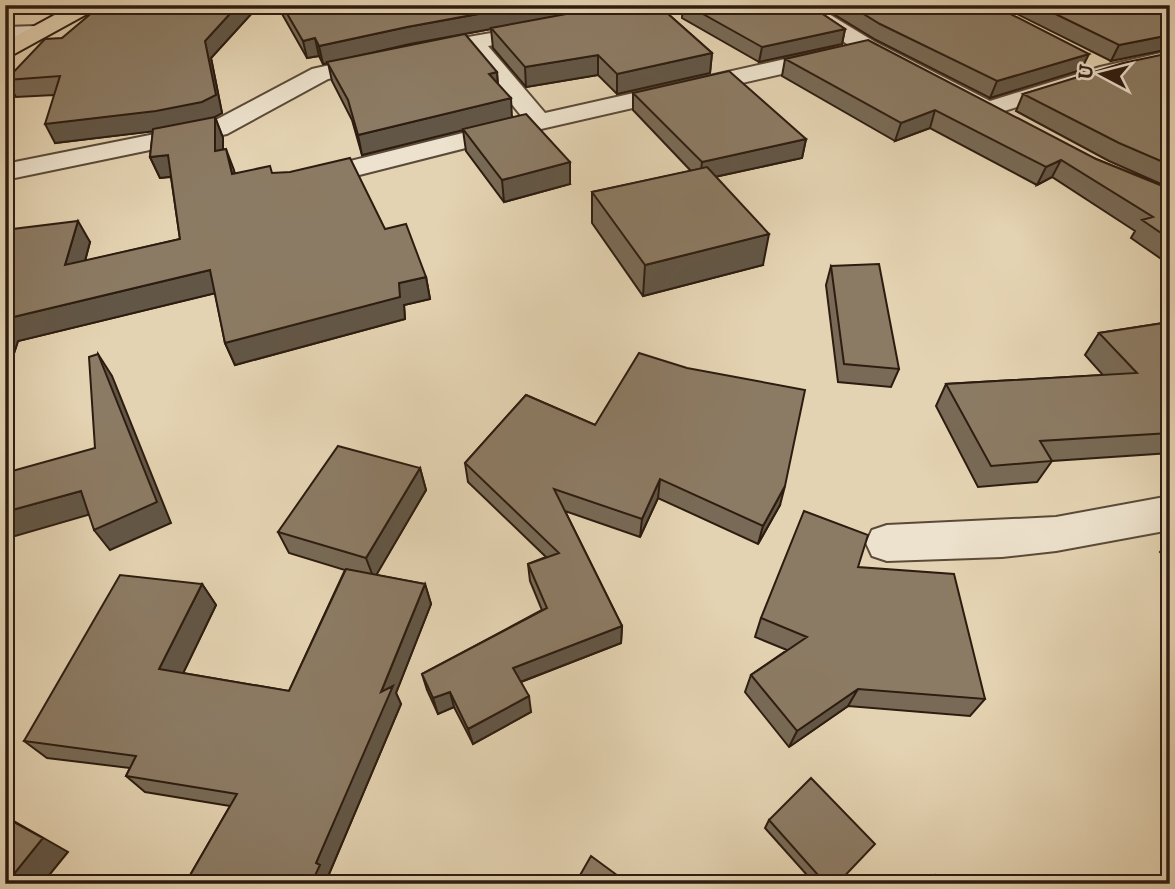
<svg xmlns="http://www.w3.org/2000/svg" width="1175" height="889" viewBox="0 0 1175 889" font-family="'IM FELL DW Pica',serif">
<rect width="100%" height="100%" fill="#e4d3b2"/>
<filter id="stains"><feTurbulence type="fractalNoise" baseFrequency=".00286" numOctaves="4"/><feColorMatrix values="0 0 0 0 .2 0 0 0 0 .09 0 0 0 0 .02 0 0 0 .5 -.17"/></filter>
<radialGradient id="worn" r=".72"><stop offset=".6" stop-color="#630" stop-opacity="0"/><stop offset="1" stop-color="#630" stop-opacity=".3"/></radialGradient>
<g fill="none" stroke-linecap="round" stroke-linejoin="round">
<g stroke="#5b4a38" stroke-width="4">
<path id="minor" d="M639 5H681L678 9 610 23 603 21 600 17 603 13Z
M789 5H814L875 42 990 101 1100 67 1170 51V65L1114 77 988 116 859 52Z
M544 24 552 25 555 30 552 35 488 46 545 113 834 48 842 50 845 55 842 60 834 62 541 129 304 189 294 187 290 181 294 175 523 118 468 50 328 79 227 134 5 180V164L210 123 312 69 410 47Z
M36 26 44 27 47 32 44 37 5 39V27Z
M1170 496V530L1056 551 1002 557 887 561 872 556 866 543 872 530 887 525 1056 517Z"/>
</g>
<g stroke="#2d1c10" stroke-width="4">
<path id="trunk" d="M73 5H99L96 9 5 59V42Z"/>
</g>
<use href="#minor" fill="#ede2cd" fill-rule="evenodd"/>
<use href="#trunk" fill="#e4d3b2" fill-rule="evenodd"/>
</g>
<path fill="#786a56" stroke="#2d1c10" stroke-width="2" d="M238 5H251L253 12 211 58 222 113 215 117 223 138V149L235 174 272 173 385 229 426 277 430 299 404 305 405 319 235 365 225 343 215 293 18 341 5 381V230L90 242 85 261 180 239 171 177 160 178 150 157 153 131 55 143 54 95 16 97 6 80 62 38 174 13Z
M277 5H658L712 53 710 73 617 94 598 75 526 87 493 48 491 29 410 44 373 53 497 72 498 84 512 117 570 184 504 202 466 151 463 130 362 155 352 120 332 81 328 63 323 64 319 56 307 58Z
M683 5H809L845 29 842 44 759 62 682 18Z
M828 5H993L1081 70 990 98 876 40 827 10Z
M999 5H1170L1111 61Z
M1170 53V188L1109 161 1016 111 1023 94Z
M785 59 1096 159 1170 189V265L1131 238 1135 231 1052 177 1037 185 930 128 895 141 782 76Z
M633 93 806 139 802 158 715 177 763 265 643 296 592 223V192L691 171 633 110Z
M831 266 899 369 891 387 838 382 826 285Z
M1170 322V453L1052 461 1037 482 978 487 936 406 946 384 1103 375 1085 355 1099 333Z
M526 395 780 505 758 544 658 498 640 537 565 511 622 626 621 643 521 682 531 712 473 744 454 707 438 714 427 690 422 674 542 610 530 581 528 564 546 557 468 482 465 463Z
M420 468 426 490 376 575 425 584 431 604 396 693 401 704 329 874 332 877 329 884H185L230 806 145 792 126 776 130 768 47 758 24 741 202 584 216 605 183 673 289 691 345 570 289 553 278 532Z
M1170 541V562L1160 552Z
M858 567 985 699 970 716 848 706 789 747 745 692 751 675 787 650 755 637 761 618Z
M769 820 837 884H815L765 828Z
M936 875 976 884H924Z"/>
<path fill="#625646" stroke="#2d1c10" stroke-width="2" d="M238 5H251L253 12 211 58 222 113 215 117 223 138V172L164 130 55 143 45 124 205 41Z
M527 5H621L410 44 323 64 319 46 407 27Z
M845 29 842 44 759 62 762 47Z
M1170 35V49L1111 61 1119 45Z
M315 38 319 56 307 58 303 41Z
M712 53 710 73 617 94V74Z
M1089 54 1081 70 990 98 997 81Z
M598 55V75L526 87 525 67Z
M497 72 498 92 489 74Z
M511 98 512 118 362 155 358 135Z
M935 110 930 128 895 141 901 123Z
M806 139 802 158 700 180 702 162Z
M226 149 234 170 240 196 232 174Z
M168 155 177 176 160 178 150 157Z
M1061 160 1052 177 1037 185 1046 167Z
M570 162V184L504 202 502 180Z
M78 221 90 242 78 287 65 265Z
M769 234 763 265 643 296 645 265Z
M210 270 220 292 18 341 5 381V319Z
M426 277 430 299 404 305 405 319 235 365 225 343 399 283Z
M98 354 112 376 171 523 110 550 94 530Z
M420 468 426 490 374 579 366 558Z
M660 479 658 498 640 537 642 519Z
M785 486 780 505 758 544 763 526Z
M81 491 98 512 5 539V512Z
M202 584 216 605 176 688 159 669Z
M425 584 431 604 396 693 401 704 329 874 332 877 329 884H311L316 863 381 692Z
M622 626 621 643 515 684 513 668Z
M858 689 848 706 789 747 797 731Z
M450 692 454 707 438 714 433 698Z
M529 696 531 712 473 744 468 729Z
M5 816 68 852 42 884H6Z"/>
<path fill="#8c7b64" stroke="#2d1c10" stroke-width="2" d="M184 5H238L205 41 216 95 202 102 156 111 45 124 60 76 6 80 45 39 62 38 94 11 174 13Z
M282 5H527L407 27 319 46 315 38 303 41Z
M615 5H658L712 53 617 74 598 55 525 67 491 28Z
M687 5H809L845 29 762 47Z
M849 5H993L1089 54 997 81 880 24Z
M1037 5H1170V35L1119 45Z
M465 34 497 72 489 74 511 98 358 135 348 100 327 62Z
M868 40 1096 159 1170 189V239L1142 220 1153 217 1061 160 1046 167 935 110 901 123 785 59Z
M1170 53V165L1119 143 1023 94 1123 63Z
M729 71 806 139 702 162 633 93Z
M526 114 570 162 502 180 463 129Z
M215 117V151L226 149 232 174 270 166 272 173 290 172 350 158 385 229 406 224 426 277 399 283 400 297 225 343 210 270 5 319V230L78 221 65 265 180 239 168 155 150 157 153 129Z
M707 167 769 234 645 265 592 192Z
M879 264 899 369 844 364 831 266Z
M1170 322V433L1040 441 1052 461 991 466 946 384 1137 373 1099 333Z
M639 353 687 368 805 390 785 486 763 526 660 479 642 519 554 489 622 626 513 668 529 696 468 729 450 692 433 698 422 674 547 608 528 564 559 553 465 463 526 395 595 425Z
M98 354 157 502 94 530 81 491 5 512V473L95 448 89 357Z
M338 446 420 468 366 558 278 532Z
M804 511 868 535 858 567 954 574 985 699 858 689 797 731 751 675 807 637 761 618Z
M346 569 425 584 381 692 393 686 316 863 320 865 311 884H185L237 794 126 776 136 756 24 741 120 575 202 584 159 669 289 691Z
M811 778 875 844 837 884H826L769 820Z
M5 817 43 838 6 884H5Z
M591 856 629 884H575Z
M936 875 976 884H936Z"/>
<rect width="1175" height="889" fill="none" stroke="#e4d3b2" stroke-width="28"/>
<rect x="7" y="7" width="1161" height="875" fill="none" stroke="#2d1c10" stroke-width="3.5"/>
<rect x="14" y="14" width="1147" height="861" fill="none" stroke="#2d1c10" stroke-width="2"/>
<g transform="translate(1102 74) rotate(277)" stroke="#ede2cd" stroke-width="5" paint-order="stroke">
<path d="M0-5L12 26L0 18L-12 26Z" fill="#2d1c10"/>
<text y="-10" font-size="19" font-weight="bold" text-anchor="middle" fill="#2d1c10">U</text>
</g>
<rect width="100%" height="100%" filter="url(#stains)"/>
<rect width="100%" height="100%" fill="url(#worn)"/>
</svg>
